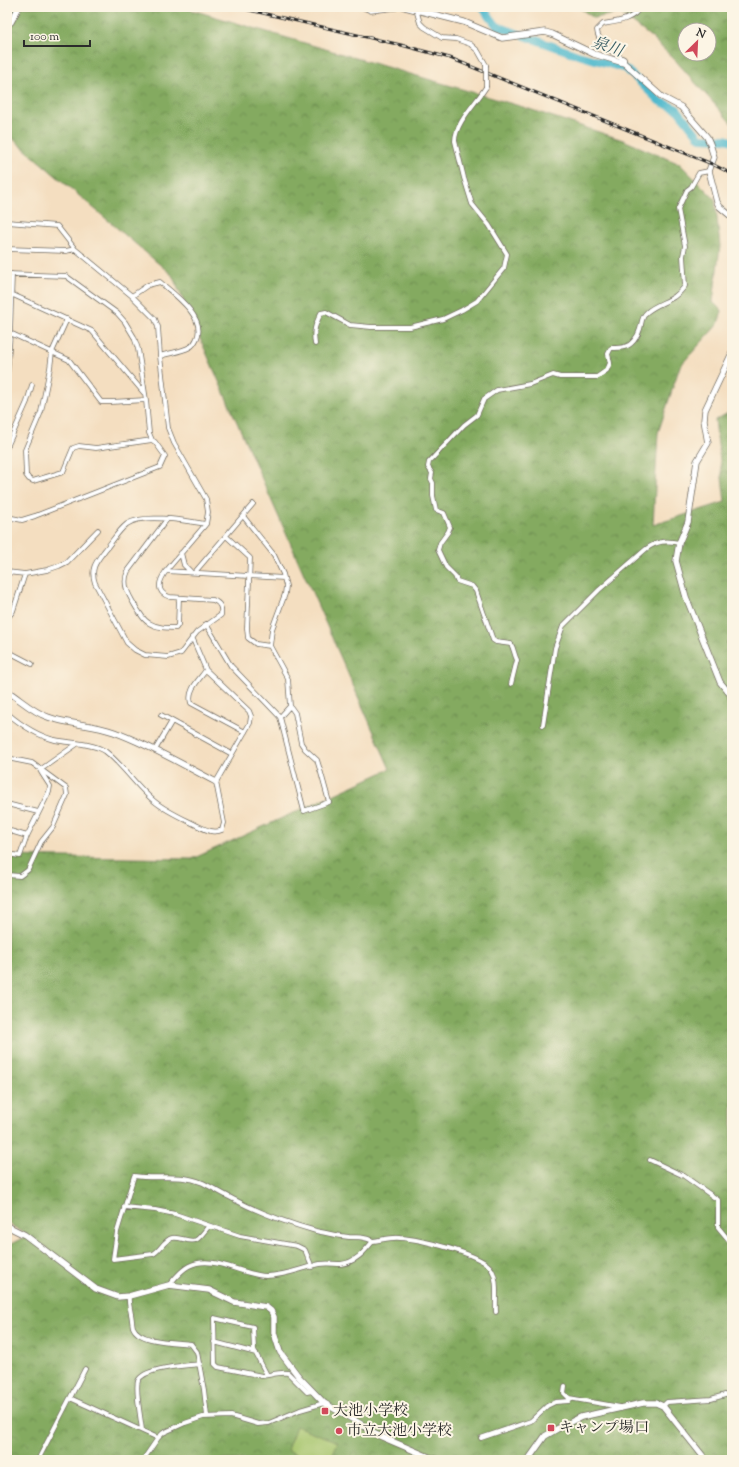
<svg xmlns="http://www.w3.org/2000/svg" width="739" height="1467" viewBox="0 0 739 1467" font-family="'Sorts Mill Goudy','Noto Serif JP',serif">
<defs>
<pattern id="forest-crowns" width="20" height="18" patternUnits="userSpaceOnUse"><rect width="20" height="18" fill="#84aa60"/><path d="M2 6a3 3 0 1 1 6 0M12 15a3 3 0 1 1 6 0" fill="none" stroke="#6c8b4f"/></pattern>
</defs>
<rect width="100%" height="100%" fill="#fcf5e5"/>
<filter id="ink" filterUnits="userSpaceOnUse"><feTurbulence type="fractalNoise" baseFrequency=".025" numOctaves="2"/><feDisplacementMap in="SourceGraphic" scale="8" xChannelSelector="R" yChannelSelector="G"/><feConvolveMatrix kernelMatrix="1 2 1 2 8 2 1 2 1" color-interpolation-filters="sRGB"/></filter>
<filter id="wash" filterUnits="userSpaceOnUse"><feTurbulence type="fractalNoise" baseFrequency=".012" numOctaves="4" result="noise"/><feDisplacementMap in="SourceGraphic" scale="16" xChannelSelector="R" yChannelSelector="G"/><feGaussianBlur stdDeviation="0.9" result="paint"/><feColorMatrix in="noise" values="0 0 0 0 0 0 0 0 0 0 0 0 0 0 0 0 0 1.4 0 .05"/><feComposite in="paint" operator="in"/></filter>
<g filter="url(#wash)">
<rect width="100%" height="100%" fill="#f4dec0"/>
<path fill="url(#forest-crowns)" stroke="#586a46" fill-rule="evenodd" d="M7 7H182L523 107 623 140 680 164 715 199 720 246 713 302 722 311 718 324 680 366 658 433 653 525 725 502 715 420 732 411V1460H7V1243L11 1244 28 1235 7 1223V856L192 859 390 769 172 275 7 134Z
M578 7H732V124L676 61 651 37 620 13 594 18ZM685 30H709V54H685Z"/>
<path fill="#a6c56c" stroke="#68784c" d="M296 1426 338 1442 330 1460H311L287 1450Z"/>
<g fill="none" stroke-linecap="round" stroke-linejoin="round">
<path stroke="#4fb9cd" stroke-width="8" d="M482 7 497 26 578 55 626 69 659 101 677 109 700 138 725 139 732 141"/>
</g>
</g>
<g filter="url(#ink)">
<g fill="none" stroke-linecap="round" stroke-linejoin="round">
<g stroke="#716a5f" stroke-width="5.5">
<path id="street" d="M416 9 420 23 424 27 442 38 456 39 470 44 478 51 486 65
M624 63V59C612 53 598 44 597 30L603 24C615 22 634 20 640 7
M7 222 57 226 75 249 132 296 155 319 158 327 160 356 168 428 174 443 206 499 208 512 206 524 166 571C159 581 155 592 170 597L213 600C220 603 222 607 221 615L197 632 181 653 168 657 145 655 135 650 127 643 95 583C90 568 96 562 105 550 112 542 118 531 127 524 143 513 187 521 206 524
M7 249 66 251 75 249
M7 274 66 276 117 313 125 322 134 337 138 349 146 400 149 433 152 440 155 442 165 456 160 467 35 516 22 520 7 517
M11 294 92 331 144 393
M132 296 148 285 160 282C174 294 206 317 197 338 195 342 194 345 190 347 181 352 169 353 160 356
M67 319 52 352 50 368 41 412 25 450 26 475 29 479 33 481 63 472 73 448 79 446 96 448 152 440
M10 333 69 360 101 402H111L146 400
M315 344C313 331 315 325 321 313L326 312 350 325 371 327H410L443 319 462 310 477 301 504 268 507 254 489 225 472 204 464 178 455 141C455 123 477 102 486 87
M7 377 10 333 12 274
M7 447 27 402 32 385
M168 518 128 571C121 585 130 597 137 609 141 614 143 620 149 623 157 628 167 628 176 628L178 625 179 598
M226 536 250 558 247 628 248 638 256 644 270 646
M181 553 184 565 190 571
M166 571 284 578
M7 572 25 574 47 570 59 566 67 562 98 530
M195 572 253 504
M7 616H9L13 611 25 574
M206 624 231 666 280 717 304 811 329 802 321 773 317 760 305 749 301 743 295 713 290 706 288 679 270 646 272 629 285 594 286 586 283 574 274 555 243 516
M7 651 32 664
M206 670C199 680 187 690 191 703L245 732
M511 684 517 660C514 654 514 649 511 644L496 642 493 640 476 591 472 586 457 581 455 576 446 567 438 550 440 543 448 532 450 527 444 513 436 510 433 496V483L431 479 432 473 428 467 429 462 464 425 477 415 484 399 497 390 530 384 553 375 560 377H597L607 370 610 363 608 354 611 348C615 348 620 348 624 347 631 346 638 337 640 329 642 323 641 317 647 312 660 301 674 302 685 286L683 256 685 246 678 209 687 190 691 187 699 173 709 171
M7 713C20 724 38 736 55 740 69 743 93 743 105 751 123 765 136 786 154 801 166 811 182 818 196 825 205 829 213 834 222 830L224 823 216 782 250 723 251 716 249 711 206 670 192 637
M161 715 232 754
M280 717 290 706
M543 725 555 648 563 626 599 590 646 549C657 541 666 540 679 543
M155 750 172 721
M7 758 32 763 66 788 67 795 53 827 41 842 28 870 20 876 7 875
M40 770 77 744
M7 804 38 812
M7 830 27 836
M7 854 20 856 27 836 49 792 50 786 41 772
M650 1160 684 1176 718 1200V1227L732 1244
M124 1207 155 1210 175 1214 240 1236 297 1246 305 1250 312 1267
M209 1226C205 1230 201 1237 196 1240 189 1243 179 1236 172 1238 164 1240 160 1251 153 1254L113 1259 117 1232 134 1176C158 1180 179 1173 203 1183 213 1188 223 1194 233 1199 260 1213 287 1223 316 1231 327 1233 338 1236 349 1237 358 1237 365 1237 373 1241 382 1240 391 1237 400 1238 419 1239 477 1253 490 1267 499 1278 495 1299 496 1312
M169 1285C175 1278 181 1270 189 1266 213 1254 241 1275 266 1276 285 1276 302 1268 320 1264 327 1263 334 1264 341 1264 356 1262 364 1252 373 1241
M129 1296C128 1302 130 1308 131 1314 132 1318 132 1323 133 1327 139 1343 176 1342 191 1344L197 1352 204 1390 207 1416
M214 1342 256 1353
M732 1369 730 1376 732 1383
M267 1375 254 1350 253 1327 214 1318 215 1364 218 1367 262 1376C270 1375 280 1372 288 1373L307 1392 312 1391
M565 1386 564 1393 569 1398 620 1407
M70 1398 158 1438
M663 1406 667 1402 711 1399 732 1393
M142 1430C141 1420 135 1389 138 1381 144 1367 186 1366 200 1364
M481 1438 531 1421 547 1406 555 1402 569 1401V1398
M40 1460V1456L85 1369
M143 1460 158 1438 163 1433 185 1423 203 1417 231 1416 258 1424 269 1423 300 1410 324 1403"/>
</g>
<g stroke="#716a5f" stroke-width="7">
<path id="secondary" d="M364 7 371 10 396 7
M405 7 464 22 502 38 545 32 552 34 594 54 624 63 662 97 681 107 707 137 710 144 714 157 709 171 717 202 720 207 732 217
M7 24 11 22 19 7
M732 353 705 410 704 420 708 443 697 461 688 522 679 543 676 561 686 597 720 682 730 694 732 701
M732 641V642
M7 691C21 700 33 712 48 717 70 725 93 724 114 732 150 745 183 765 216 782
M730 694 732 680
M7 1226 25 1235 96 1289 118 1297 129 1296 169 1285 209 1290 234 1302 266 1307 271 1311 274 1317V1333L280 1352 299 1377 324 1403 361 1424 375 1434 436 1460
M528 1460 545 1436 557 1429 581 1417 643 1403H656L663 1406 706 1460"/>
</g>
<use href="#street" stroke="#fff" stroke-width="4"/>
<use href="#secondary" stroke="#fff" stroke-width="5.5"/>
<g stroke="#2b2b2b" stroke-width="3">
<path id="rail" d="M236 7 401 45 450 58 712 164 732 174"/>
</g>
<use href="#rail" stroke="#fcf5e5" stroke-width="1.5" stroke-dasharray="4.5" stroke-linecap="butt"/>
<g stroke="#716a5f" stroke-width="5.5" stroke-linecap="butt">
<path id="street-bridge" d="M486 87V65"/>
</g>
<use href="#street-bridge" stroke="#fff" stroke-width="4"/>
</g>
</g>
<g fill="#d1495b" stroke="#fcf5e5" stroke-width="1.5">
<rect x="321" y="1407" width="8" height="8" rx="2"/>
<rect x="547" y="1424" width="8" height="8" rx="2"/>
<circle cx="339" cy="1431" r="4"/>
</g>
<g text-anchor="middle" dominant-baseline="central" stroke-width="4" stroke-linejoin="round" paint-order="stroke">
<g font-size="15" fill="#2b2b2b" stroke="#fcf5e5" text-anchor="start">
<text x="333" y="1411">大池小学校</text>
<text x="559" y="1428">キャンプ場口</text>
<text x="347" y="1431">市立大池小学校</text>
</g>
<g font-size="16" font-style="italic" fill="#385d64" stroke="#fcf5e5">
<text transform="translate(607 48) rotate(19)">泉川</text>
</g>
</g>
<rect width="739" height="1467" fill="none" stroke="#fcf5e5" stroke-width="24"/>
<g transform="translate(697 42) rotate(24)"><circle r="19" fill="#fcf5e5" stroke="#a8a49b"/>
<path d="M0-3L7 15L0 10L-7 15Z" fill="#d1495b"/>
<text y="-6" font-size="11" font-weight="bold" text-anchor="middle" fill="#2b2b2b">N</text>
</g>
<path d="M24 40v6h66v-6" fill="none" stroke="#2b2b2b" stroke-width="2"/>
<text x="30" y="40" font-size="12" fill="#2b2b2b" stroke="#fcf5e5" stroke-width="3" paint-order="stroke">100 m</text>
</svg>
